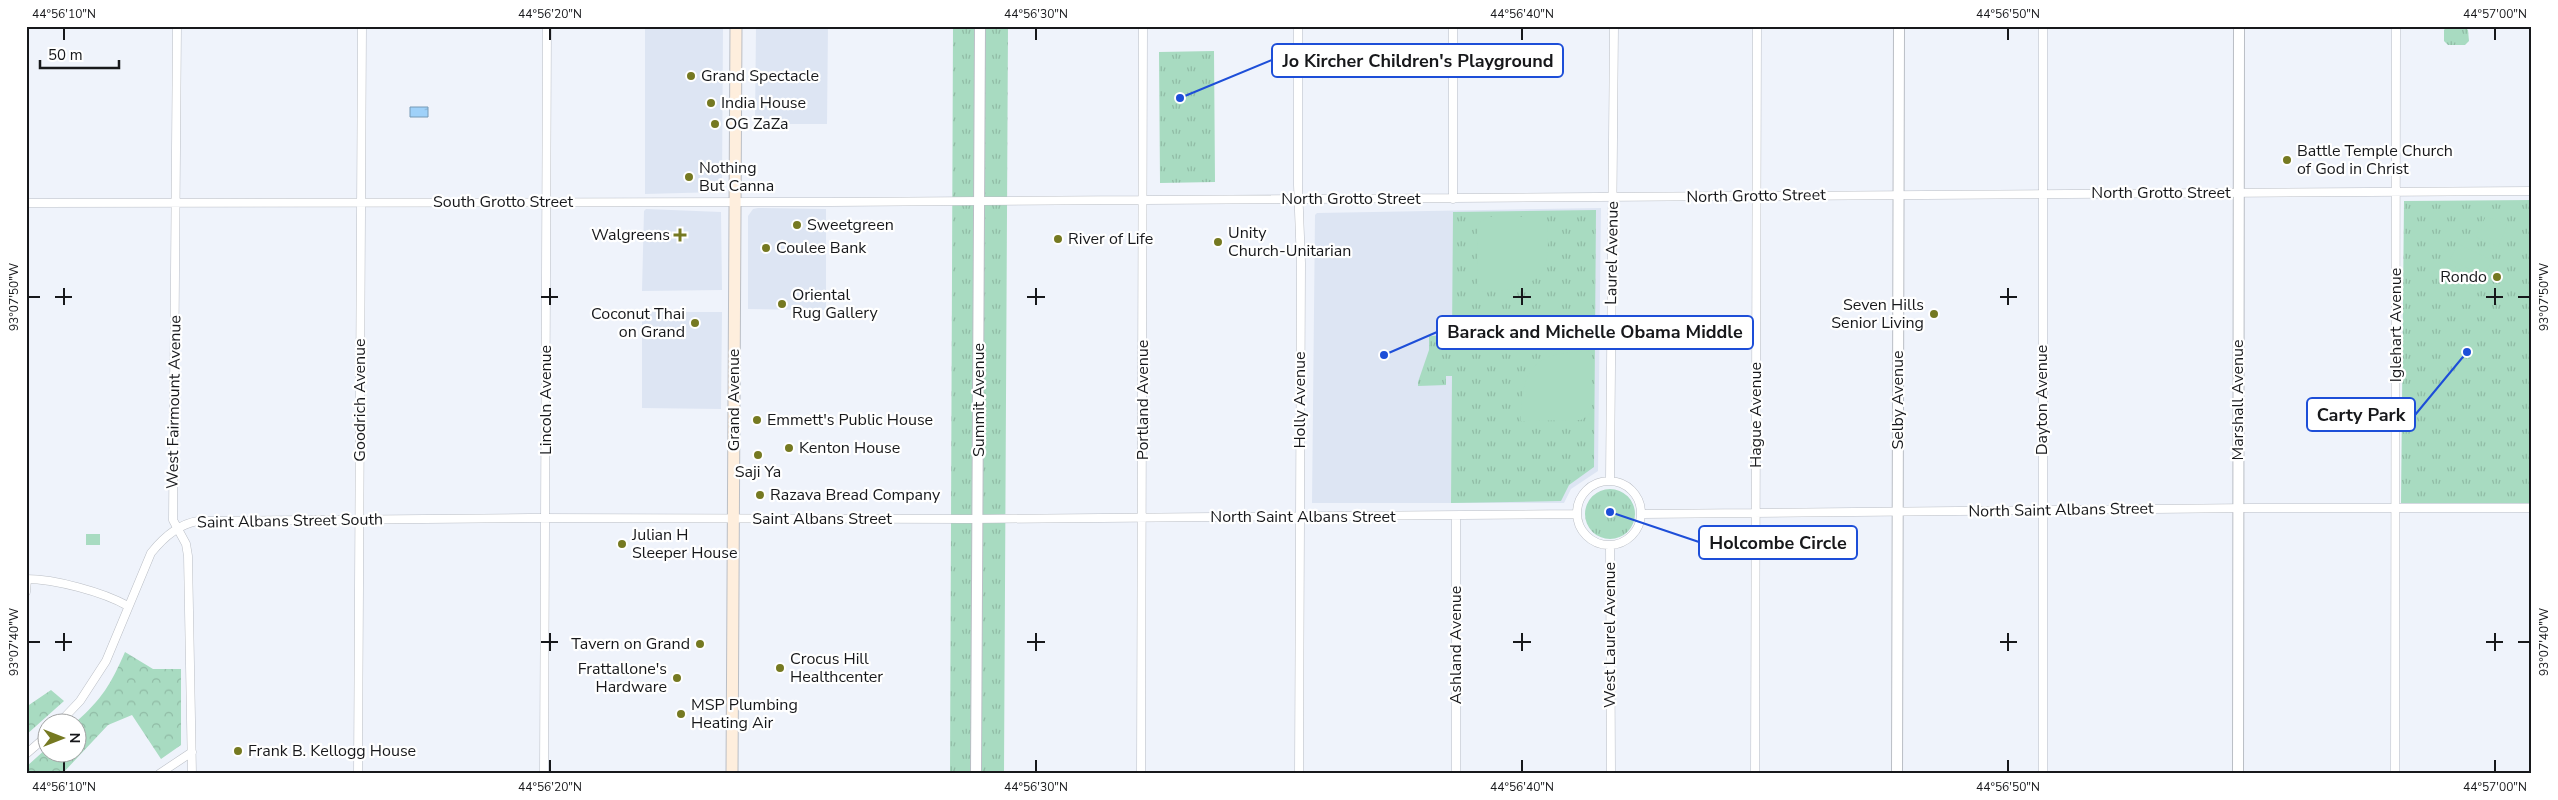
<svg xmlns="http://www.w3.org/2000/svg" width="2558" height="800" viewBox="0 0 2558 800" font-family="'Nunito Sans',sans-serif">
<defs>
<pattern id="grass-tufts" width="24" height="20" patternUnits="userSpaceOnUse" patternTransform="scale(1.25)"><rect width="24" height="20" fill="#a8dbc1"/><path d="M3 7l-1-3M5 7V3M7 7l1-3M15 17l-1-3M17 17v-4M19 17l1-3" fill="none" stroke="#90bba5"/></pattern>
<pattern id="forest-crowns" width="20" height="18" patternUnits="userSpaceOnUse" patternTransform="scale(1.25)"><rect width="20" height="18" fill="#a8dbc1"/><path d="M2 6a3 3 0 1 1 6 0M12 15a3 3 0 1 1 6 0" fill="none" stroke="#90bba5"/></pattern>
<pattern id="water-ripples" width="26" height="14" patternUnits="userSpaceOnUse" patternTransform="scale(1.25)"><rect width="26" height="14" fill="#9fd1f9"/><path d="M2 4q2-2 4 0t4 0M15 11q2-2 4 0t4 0" fill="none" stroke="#88b3d5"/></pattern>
</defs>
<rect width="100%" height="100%" fill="#eff3fb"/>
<path fill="#dde5f3" d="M645 26H723L722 187 719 192 645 194Z
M756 26H828L827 124H755Z
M758 208 826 209V310L748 309V216L753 209Z
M1601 208 1598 471 1571 489 1564 503H1312L1315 215 1317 213Z
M646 209 721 212 722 290 642 291 644 211Z
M642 312H722L721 409 642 408Z"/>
<path fill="url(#grass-tufts)" d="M953 26H1008L1004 774H950Z
M2447 26 2465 27 2468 30 2469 41 2465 45H2448L2444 41V30Z
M1214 51 1215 182 1160 183 1159 52Z
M2532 200V503H2401L2404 201Z
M1596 210 1594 467 1569 485 1561 501 1451 503 1452 376H1446V385L1418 386V382L1429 350V336L1452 335 1453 212Z
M1585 514a25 25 0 1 1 50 0a25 25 0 1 1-50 0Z"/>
<path fill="url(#forest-crowns)" d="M125 652 153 669H181V745L161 759 132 715 108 725 62 774H26V767L47 748 48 752H78L76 722C102 699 111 684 125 652Z
M51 690 64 701 26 735V707Z"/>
<path fill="#a8dbc1" d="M2486 216 2507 225 2498 247 2476 237Z
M1487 217H1547C1547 233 1551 257 1542 271 1531 290 1497 291 1478 292L1477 225Z
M2458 244 2492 260 2485 276 2450 260Z
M2449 264 2483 280 2476 296 2441 280Z
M1591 351V413L1581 420 1521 421C1521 365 1536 352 1591 351Z
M86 534H100V545H86Z"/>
<path fill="url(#water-ripples)" stroke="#769ab6" d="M410 107H428V117H410Z"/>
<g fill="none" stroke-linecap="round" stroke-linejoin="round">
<g stroke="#babec5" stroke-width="9">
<path id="minor" d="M177 26 173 520 186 544 188 556 192 774
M1298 26V185L1301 263 1299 774
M1453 199V26
M26 203 831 202 2532 191
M1610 480 1614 26
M1577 513a32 32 0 1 1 64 0a32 32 0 1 1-64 0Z
M1642 514 2250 508H2532
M1610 545 1611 774
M26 579C55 579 103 592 128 606
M26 592 27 579
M60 722 80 701 106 661 151 553C163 538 178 524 198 521L530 518 971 519 1576 514
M26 754 48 735
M159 774 192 752
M358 774 362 26
M544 774 547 26
M1141 774 1143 26
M1456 774V516
M1755 774 1757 26
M2043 774V26
M2395 774 2396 26"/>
</g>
<g stroke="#babec5" stroke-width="12">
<path id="tertiary" d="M976 774 980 26
M1897 774 1899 26
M2238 774 2239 26"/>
</g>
<g stroke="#babec5" stroke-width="13">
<path id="secondary" d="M732 774 736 26"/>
</g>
<use href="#minor" stroke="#fff" stroke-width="8"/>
<use href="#tertiary" stroke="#fff" stroke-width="10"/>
<use href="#secondary" stroke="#feeedd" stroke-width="11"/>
</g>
<path fill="none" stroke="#17181b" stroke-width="2" d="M64 28V40M550 28V40M1036 28V40M1522 28V40M2008 28V40M2495 28V40M64 288V305M550 288V305M1036 288V305M1522 288V305M2008 288V305M2495 288V305M28 297H40M55 297H72M541 297H558M1027 297H1045M1513 297H1531M2000 297H2017M2486 297H2503M2518 297H2530M64 633V651M550 633V651M1036 633V651M1522 633V651M2008 633V651M2495 633V651M28 642H40M55 642H72M541 642H558M1027 642H1045M1513 642H1531M2000 642H2017M2486 642H2503M2518 642H2530M64 760V772M550 760V772M1036 760V772M1522 760V772M2008 760V772M2495 760V772"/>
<g fill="#757921" stroke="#fff" stroke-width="2">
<circle cx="691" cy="76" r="5"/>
<circle cx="711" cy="103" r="5"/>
<circle cx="715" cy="124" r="5"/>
<circle cx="2287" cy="160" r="5"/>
<circle cx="689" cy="177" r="5"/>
<circle cx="797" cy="225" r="5"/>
<path d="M677.5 227.5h5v5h5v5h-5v5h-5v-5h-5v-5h5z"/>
<circle cx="1058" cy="239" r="5"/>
<circle cx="1218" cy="242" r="5"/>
<circle cx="766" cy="248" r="5"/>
<circle cx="2497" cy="277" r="5"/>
<circle cx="782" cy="304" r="5"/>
<circle cx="1934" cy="314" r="5"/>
<circle cx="695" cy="323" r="5"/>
<circle cx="757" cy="420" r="5"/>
<circle cx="789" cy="448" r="5"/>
<circle cx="758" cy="455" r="5"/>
<circle cx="760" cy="495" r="5"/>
<circle cx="622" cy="544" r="5"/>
<circle cx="700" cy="644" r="5"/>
<circle cx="780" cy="668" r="5"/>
<circle cx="677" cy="678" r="5"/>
<circle cx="681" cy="714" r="5"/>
<circle cx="238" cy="751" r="5"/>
</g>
<g text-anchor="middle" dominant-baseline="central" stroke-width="4.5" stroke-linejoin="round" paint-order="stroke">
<g font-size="16" fill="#17181b" stroke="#fff" text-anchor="start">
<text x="701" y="76">Grand Spectacle</text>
<text x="721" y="103">India House</text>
<text x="725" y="124">OG ZaZa</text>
<text x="2297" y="151">Battle Temple Church<tspan x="2297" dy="18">of God in Christ</tspan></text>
<text x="699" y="168">Nothing<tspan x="699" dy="18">But Canna</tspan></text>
<text x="807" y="225">Sweetgreen</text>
<text x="1228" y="233">Unity<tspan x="1228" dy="18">Church-Unitarian</tspan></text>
<text x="670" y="235" text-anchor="end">Walgreens</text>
<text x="1068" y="239">River of Life</text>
<text x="776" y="248">Coulee Bank</text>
<text x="2487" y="277" text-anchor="end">Rondo</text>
<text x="792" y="295">Oriental<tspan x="792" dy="18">Rug Gallery</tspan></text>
<text x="1924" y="305" text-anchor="end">Seven Hills<tspan x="1924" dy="18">Senior Living</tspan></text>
<text x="685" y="314" text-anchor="end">Coconut Thai<tspan x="685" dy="18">on Grand</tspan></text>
<text x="767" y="420">Emmett's Public House</text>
<text x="799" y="448">Kenton House</text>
<text x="758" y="472" text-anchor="middle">Saji Ya</text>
<text x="770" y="495">Razava Bread Company</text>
<text x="632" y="535">Julian H<tspan x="632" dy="18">Sleeper House</tspan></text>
<text x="690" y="644" text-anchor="end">Tavern on Grand</text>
<text x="790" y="659">Crocus Hill<tspan x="790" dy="18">Healthcenter</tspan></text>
<text x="667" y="669" text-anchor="end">Frattallone's<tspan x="667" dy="18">Hardware</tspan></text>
<text x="691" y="705">MSP Plumbing<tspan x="691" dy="18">Heating Air</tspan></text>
<text x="248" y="751">Frank B. Kellogg House</text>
</g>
<g font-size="16" fill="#17181b" stroke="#fff">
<text x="2161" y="193">North Grotto Street</text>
<text transform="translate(1756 196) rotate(-1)">North Grotto Street</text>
<text x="1351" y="199">North Grotto Street</text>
<text x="503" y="202">South Grotto Street</text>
<text transform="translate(1612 253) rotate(-89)">Laurel Avenue</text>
<text transform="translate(2396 325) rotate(-90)">Iglehart Avenue</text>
<text transform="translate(360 400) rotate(-90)">Goodrich Avenue</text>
<text transform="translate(546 400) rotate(-90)">Lincoln Avenue</text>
<text transform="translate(734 400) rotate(-90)">Grand Avenue</text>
<text transform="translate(979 400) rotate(-90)">Summit Avenue</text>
<text transform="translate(1143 400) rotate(-90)">Portland Avenue</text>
<text transform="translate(1300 400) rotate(-90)">Holly Avenue</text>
<text transform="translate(1898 400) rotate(-90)">Selby Avenue</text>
<text transform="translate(2042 400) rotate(-90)">Dayton Avenue</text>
<text transform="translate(2238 400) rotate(-90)">Marshall Avenue</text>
<text transform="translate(174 402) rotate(-89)">West Fairmount Avenue</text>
<text transform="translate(1756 415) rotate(-90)">Hague Avenue</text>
<text transform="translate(2061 510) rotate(-1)">North Saint Albans Street</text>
<text x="1303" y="517">North Saint Albans Street</text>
<text x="822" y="519">Saint Albans Street</text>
<text transform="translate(290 521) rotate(-1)">Saint Albans Street South</text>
<text transform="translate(1610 635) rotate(-90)">West Laurel Avenue</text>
<text transform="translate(1456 645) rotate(-90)">Ashland Avenue</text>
</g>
</g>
<path fill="none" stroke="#1d4ed8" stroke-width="2" d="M1180 98L1272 60M1384 355L1437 332M2467 352L2415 415M1610 512L1699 542"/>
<g fill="#1d4ed8" stroke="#fff" stroke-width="2">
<circle cx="1180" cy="98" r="5"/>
<circle cx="1384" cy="355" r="5"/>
<circle cx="2467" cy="352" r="5"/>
<circle cx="1610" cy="512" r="5"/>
</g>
<g fill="#fff" stroke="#1d4ed8" stroke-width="2">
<rect x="1272" y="44" width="291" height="33" rx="5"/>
<rect x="1437" y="316" width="316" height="33" rx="5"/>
<rect x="2307" y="398" width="108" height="33" rx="5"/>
<rect x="1699" y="526" width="158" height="33" rx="5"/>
</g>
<g font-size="18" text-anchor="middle" font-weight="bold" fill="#17181b">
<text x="1418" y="67">Jo Kircher Children's Playground</text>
<text x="1595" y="338">Barack and Michelle Obama Middle</text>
<text x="2361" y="421">Carty Park</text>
<text x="1778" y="549">Holcombe Circle</text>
</g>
<rect width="2558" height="800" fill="none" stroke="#ffffff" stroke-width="55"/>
<g transform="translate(62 738) rotate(90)"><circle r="24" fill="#ffffff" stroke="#a2a3a4"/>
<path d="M0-4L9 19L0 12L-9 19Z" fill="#757921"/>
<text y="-8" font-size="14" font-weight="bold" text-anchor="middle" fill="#17181b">N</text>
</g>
<path d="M40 60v8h79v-8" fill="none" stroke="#17181b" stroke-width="2.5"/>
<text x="48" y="60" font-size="15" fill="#17181b" stroke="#ffffff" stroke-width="4" paint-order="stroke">50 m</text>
<rect x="28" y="28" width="2502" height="744" fill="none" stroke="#17181b" stroke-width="2"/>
<g font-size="12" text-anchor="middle" fill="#17181b">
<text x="64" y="18">44°56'10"N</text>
<text x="550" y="18">44°56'20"N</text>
<text x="1036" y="18">44°56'30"N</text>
<text x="1522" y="18">44°56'40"N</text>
<text x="2008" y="18">44°56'50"N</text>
<text x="2495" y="18">44°57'00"N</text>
<text transform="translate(2544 297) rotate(-90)" y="4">93°07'50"W</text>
<text transform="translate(14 297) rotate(-90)" y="4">93°07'50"W</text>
<text transform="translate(2544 642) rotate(-90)" y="4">93°07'40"W</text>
<text transform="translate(14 642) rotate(-90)" y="4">93°07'40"W</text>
<text x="64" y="791">44°56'10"N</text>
<text x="550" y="791">44°56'20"N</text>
<text x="1036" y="791">44°56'30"N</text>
<text x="1522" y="791">44°56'40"N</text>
<text x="2008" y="791">44°56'50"N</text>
<text x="2495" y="791">44°57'00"N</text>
</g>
</svg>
